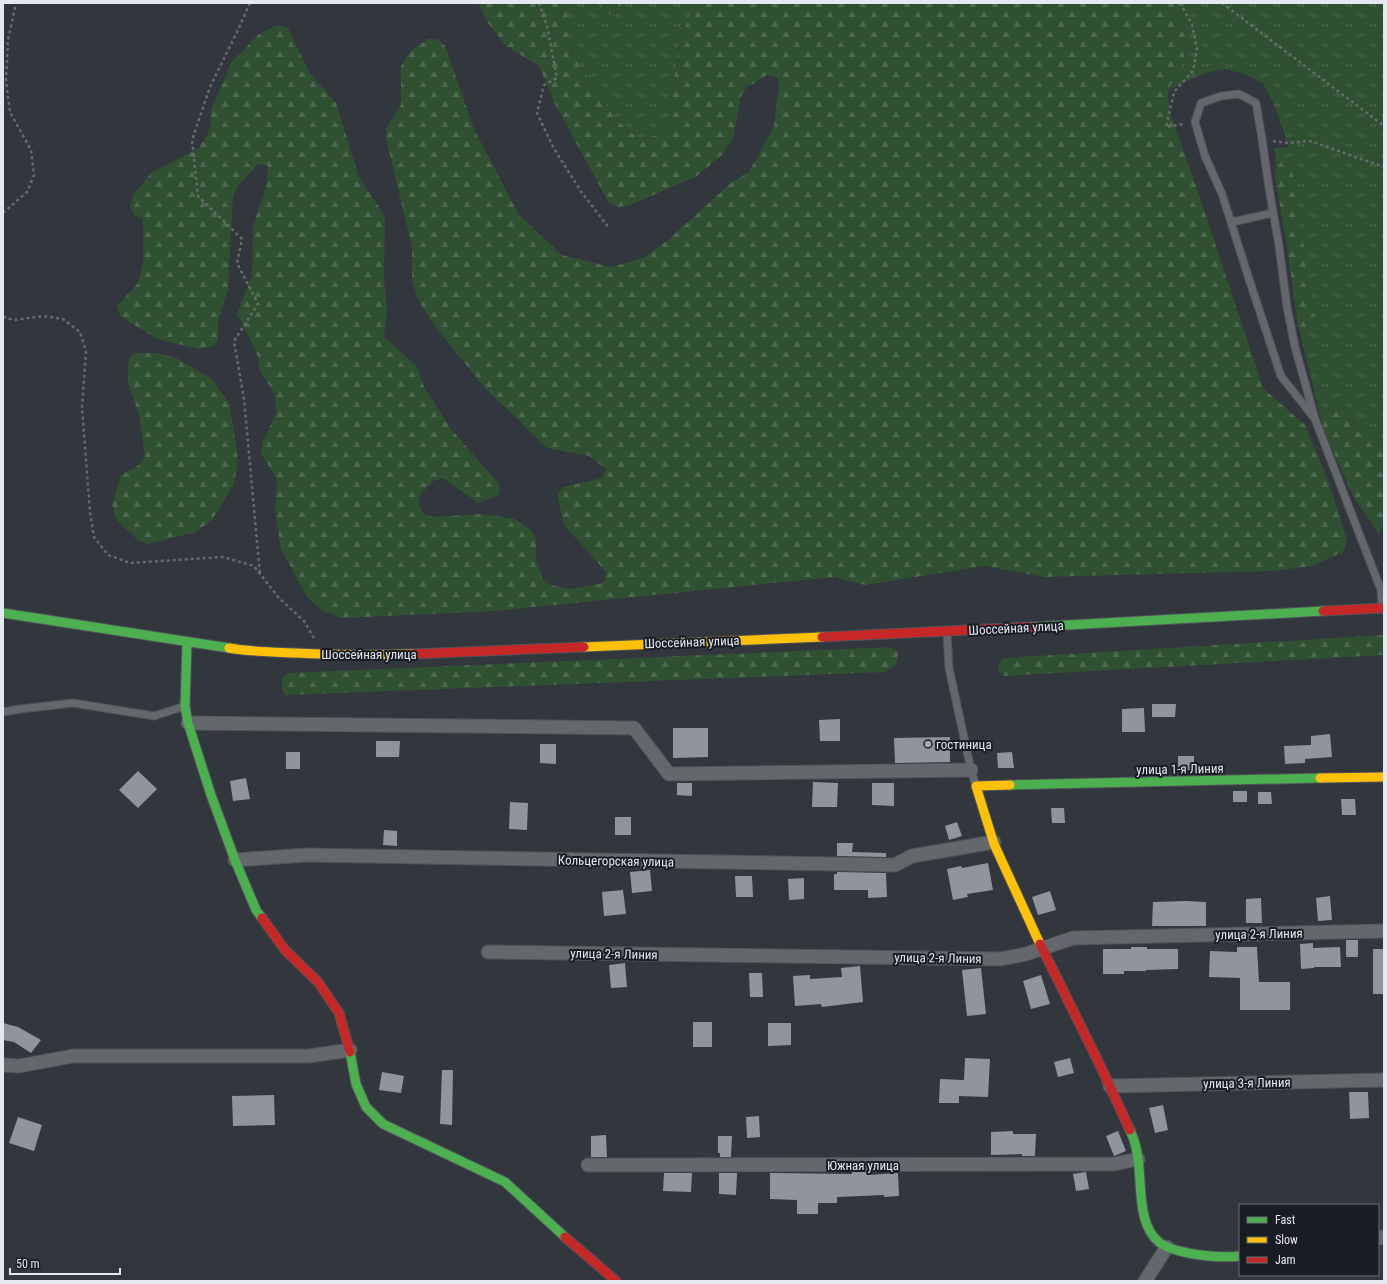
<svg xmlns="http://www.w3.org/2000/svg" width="1387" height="1284" viewBox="0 0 1387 1284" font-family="'Roboto Condensed',sans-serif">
<defs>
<pattern id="grass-tufts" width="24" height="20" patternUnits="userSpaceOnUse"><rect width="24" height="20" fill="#2f5031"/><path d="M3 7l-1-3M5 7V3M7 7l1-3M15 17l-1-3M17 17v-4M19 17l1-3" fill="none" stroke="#4d694f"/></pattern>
<pattern id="forest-firs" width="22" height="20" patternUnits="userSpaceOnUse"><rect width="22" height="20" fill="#2f5031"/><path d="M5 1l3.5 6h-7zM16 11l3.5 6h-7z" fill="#4d694f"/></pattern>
</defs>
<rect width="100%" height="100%" fill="#32363d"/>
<path fill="url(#grass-tufts)" d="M567 3H597L607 14 617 13 622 3H697L680 37 667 129 660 135 639 139 615 118 573 55 567 23Z
M1174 3H1384V441L1366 433 1351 420 1333 411 1321 419 1298 324 1295 303 1287 246 1275 177 1276 157 1274 148 1289 147 1274 105 1263 83 1245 74 1224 69 1205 73 1168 90 1184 61 1185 28Z"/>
<path fill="url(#forest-firs)" d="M478 3H568L567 23 573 55 615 118 639 139 660 135 667 129 680 37 697 3H1174L1185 28 1184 61 1168 90 1169 109 1197 189 1263 388 1305 425 1327 478 1347 538 1343 552 1312 566 1273 571 1044 577 984 566 865 585 834 577 496 611 341 618 323 611 307 597 281 549 275 510 277 479 261 454 262 443 276 414 275 394 259 369 258 357 237 313 252 276 253 226 266 187 268 166 258 164 238 186 233 196 228 290 218 321V341L211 347 198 349 157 339 120 316 117 306 138 283 143 262V219L134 215 130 206 133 195 152 172 199 148 210 130 211 110 231 63 259 34 277 25 288 28 309 72 336 103 359 177 385 216 384 279 387 309 384 337 416 365 424 387 451 429 500 485 498 495 478 503 443 478 433 481 419 496V505L424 514 434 517 484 514 515 519 532 531 536 540V560L543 579 550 585 572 589 603 583 607 573 564 525 557 495 563 487 602 478 606 469 589 456 547 448 485 388 433 324 417 298 412 279V247L386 139V129L401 105V66L412 50 428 39H437L445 46 474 129 519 215 562 255 611 267 643 258 668 240 732 182 749 172 774 126 779 87 777 77 767 75 746 88 741 96 733 138 722 155 697 176 628 206 618 207 609 203 555 104 539 66 506 46 487 22Z
M597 3H622L617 13 607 14Z
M1276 157H1290L1315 322V330L1311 333 1304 331 1298 324 1287 246 1275 177Z
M133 353H157L176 358 212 379 229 403 236 444 238 464 233 486 212 520 196 532 148 544 139 541 117 521 112 504 121 475 139 465 145 457 139 415 128 383V361Z
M1333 411 1341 412 1366 433 1384 441V522L1379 534 1354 498 1323 429 1321 419Z
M1384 635V655L1003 676 999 671 998 665 1004 658Z
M890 647 898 652 897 664 885 672 285 695 282 689V678L288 673Z"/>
<path fill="#8f949e" d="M1152 704H1176L1175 717H1152Z
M1144 708 1145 732H1122V709Z
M840 719V741H820L819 720Z
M673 728H708V757L673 758Z
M1330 734 1332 757 1305 759V763L1285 764 1284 746 1311 745V736Z
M950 737V762L895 763 894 738Z
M376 741H400L399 757H376Z
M540 744H556V764L540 763Z
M286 752H300V769H286Z
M1012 752 1014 768H998L997 753Z
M1178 756H1194V770L1178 771Z
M138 771 157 789 138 808 119 790Z
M246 778 250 799 233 801 230 781Z
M813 782 838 783 837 807H812Z
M677 783H692V796L677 795Z
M872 783H894V806L872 805Z
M1233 791H1247V802H1233Z
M1258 792H1271L1272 804H1258Z
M1341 799H1355L1356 815H1342Z
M510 802 528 803 527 830 509 829Z
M1051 808H1064L1065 823H1052Z
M615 817H631V835H615Z
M957 822 962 836 949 840 945 826Z
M384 830 397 831V846L383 845Z
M837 843H853L852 852 886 853V857L837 856Z
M988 863 993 890 967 894 968 897 953 900 947 869 961 866 962 868Z
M650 870 652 891 632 893 630 872Z
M837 872 886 873 887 897 868 898V890H834V874H837Z
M735 876H752L753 897H736Z
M804 878V899L789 900 788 879Z
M623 890 626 914 604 916 602 892Z
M1050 891 1056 910 1038 915 1032 897Z
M1330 896 1332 920 1318 921 1316 898Z
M1261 898 1262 923H1246V899Z
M1186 901 1206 902V926H1152L1153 902Z
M1346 940H1358V957H1346Z
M1313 943V948L1340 947 1341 967H1314V968L1301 969 1300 944Z
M1131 947H1147V949H1178V969L1146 970V971H1124V974H1103V949H1131Z
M1237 947H1257L1259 982H1290V1010H1240V978L1209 977 1210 951 1237 952Z
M1373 949H1384V994H1373Z
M625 963 627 987 611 988 609 965Z
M860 966 863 1002 822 1007 821 1004 795 1006 793 976 810 975V979L842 977 841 968Z
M981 968 986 1014 967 1016 962 970Z
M749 973H762L763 997H750Z
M1041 975 1050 1004 1031 1009 1023 981Z
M693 1022H712V1047H693Z
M3 1023 18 1027 41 1040 31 1053 14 1042 3 1040Z
M768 1023H791V1045L768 1046Z
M965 1058 990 1059 988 1097 959 1096V1103H939L940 1079 964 1080Z
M1070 1058 1074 1073 1058 1077 1054 1062Z
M442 1070H453L452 1125 440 1124Z
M382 1072 404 1076 401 1093 379 1090Z
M1349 1092H1368L1369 1118 1350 1119Z
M274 1095 275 1125 233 1126 232 1096Z
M1163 1105 1168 1130 1155 1133 1149 1108Z
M759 1116 760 1137 747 1138 746 1117Z
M18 1117 42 1125 34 1151 9 1143Z
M1013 1131V1134H1036L1035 1156H1022V1154L991 1155V1132Z
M1118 1131 1126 1151 1114 1156 1106 1136Z
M606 1135 607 1157H591V1136Z
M718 1136H732L731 1157H720V1153H718Z
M852 1172H867L868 1175 898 1173 899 1196 884 1197V1195L837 1197V1203H818V1214H797V1200L770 1199V1173L852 1174Z
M1086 1172 1089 1189 1076 1191 1073 1174Z
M664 1173H692L691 1192 663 1191Z
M719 1173H737L736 1195 719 1194Z"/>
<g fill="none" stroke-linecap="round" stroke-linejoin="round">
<g stroke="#505359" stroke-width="9">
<path id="lane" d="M1232 222 1273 213
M1315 419 1281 376 1249 279 1222 194 1205 156 1195 122 1201 103 1221 96 1239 94 1256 103 1262 139 1269 188 1279 246 1287 307 1295 347 1315 419 1381 590 1382 606
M947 633 949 668 971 770 976 786
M3 712 20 709 73 703 154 716 185 706"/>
</g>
<g stroke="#505359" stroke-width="15">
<path id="street" d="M188 723 634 728 669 774 971 770
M235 860 306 855 895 865 912 856 994 842
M488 952 1001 959 1026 954 1073 938 1384 931
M3 1065 19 1066 73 1056H309L350 1050
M1110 1086 1384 1080
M588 1165 1114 1164 1138 1159
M1378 1238 1384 1237
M1145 1281 1167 1247"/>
</g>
<g stroke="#505359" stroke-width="11">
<path id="fast" d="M3 613 229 648
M1031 627 1323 611
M187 642 185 706 188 723 211 795 235 860 256 910 262 918
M1010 785 1320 778
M350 1052 356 1084 366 1107 383 1124 505 1182 565 1237
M1130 1130C1134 1139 1137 1149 1138 1159 1142 1184 1137 1226 1160 1243 1168 1249 1179 1251 1188 1253 1204 1256 1224 1258 1240 1256"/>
</g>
<g stroke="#505359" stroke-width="11">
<path id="slow" d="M584 647 822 637
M229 648C251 652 274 652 296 653 335 655 374 655 413 654
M1320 778 1384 777
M1010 785 976 786 994 844 1040 944"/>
</g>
<g stroke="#505359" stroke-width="11">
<path id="jam" d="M1323 611 1384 608
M822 637 1031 627
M413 654 584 647
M262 918 285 950 318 982 339 1013 350 1052
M1040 944 1098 1061 1130 1130
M565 1237 616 1281"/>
</g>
<path stroke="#676a6e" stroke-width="2.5" stroke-dasharray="3 3" stroke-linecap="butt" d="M250 3 237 32 210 87 192 140 198 196 242 239 237 263 258 304 234 341 244 399 260 574
M539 3 547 26 557 78 544 85 537 113 553 147 582 193 609 228
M1180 3 1192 24 1197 50 1193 71 1174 92 1166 127 1185 124
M1222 3 1384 126
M1273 141 1287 143 1310 141 1384 167
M3 213 27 192 34 175 31 150 10 112 6 81 8 40 16 3
M3 317 14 320 43 316 63 319 80 332 86 352 82 407 90 512 94 537 108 555 130 563 223 557 254 566 278 597 304 621 314 638"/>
<use href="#lane" stroke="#64676c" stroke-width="7"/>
<use href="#street" stroke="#64676c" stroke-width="13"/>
<use href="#fast" stroke="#4caf50" stroke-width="9"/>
<use href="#slow" stroke="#ffc107" stroke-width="9"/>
<use href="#jam" stroke="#c62828" stroke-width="9"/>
</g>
<circle fill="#a6aab1" stroke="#191c22" stroke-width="1.5" cx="928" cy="744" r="4"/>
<g text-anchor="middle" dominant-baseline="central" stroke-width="4" stroke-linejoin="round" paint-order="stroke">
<g font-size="13" fill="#e4e8f0" stroke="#191c22">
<text transform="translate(1016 628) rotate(-3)">Шоссейная улица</text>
<text transform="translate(692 642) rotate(-2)">Шоссейная улица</text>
<text x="369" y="654">Шоссейная улица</text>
<text transform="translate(1180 769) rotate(-1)">улица 1-я Линия</text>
<text transform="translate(616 861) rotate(1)">Кольцегорская улица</text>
<text transform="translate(1259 934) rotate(-1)">улица 2-я Линия</text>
<text transform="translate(614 954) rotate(1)">улица 2-я Линия</text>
<text transform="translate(938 958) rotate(1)">улица 2-я Линия</text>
<text transform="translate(1247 1083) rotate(-1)">улица 3-я Линия</text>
<text x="863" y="1165">Южная улица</text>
</g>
<g font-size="13" fill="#e4e8f0" stroke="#191c22" text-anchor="start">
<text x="936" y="744">гостиница</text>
</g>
</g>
<rect width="1387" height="1284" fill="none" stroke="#e4e8f0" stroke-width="8"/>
<rect x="1239" y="1204" width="140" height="72" fill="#191c22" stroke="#6a6e74"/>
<rect x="1247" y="1217" width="20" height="6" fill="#4caf50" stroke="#6a6e74"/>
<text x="1275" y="1224" font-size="12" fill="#e4e8f0">Fast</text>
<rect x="1247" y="1237" width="20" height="6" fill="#ffc107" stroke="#6a6e74"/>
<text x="1275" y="1244" font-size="12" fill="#e4e8f0">Slow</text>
<rect x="1247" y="1257" width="20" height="6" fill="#c62828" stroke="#6a6e74"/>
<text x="1275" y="1264" font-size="12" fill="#e4e8f0">Jam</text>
<path d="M10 1268v6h110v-6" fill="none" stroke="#e4e8f0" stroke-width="2"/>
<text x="16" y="1268" font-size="12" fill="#e4e8f0" stroke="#191c22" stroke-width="3" paint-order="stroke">50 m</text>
</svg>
